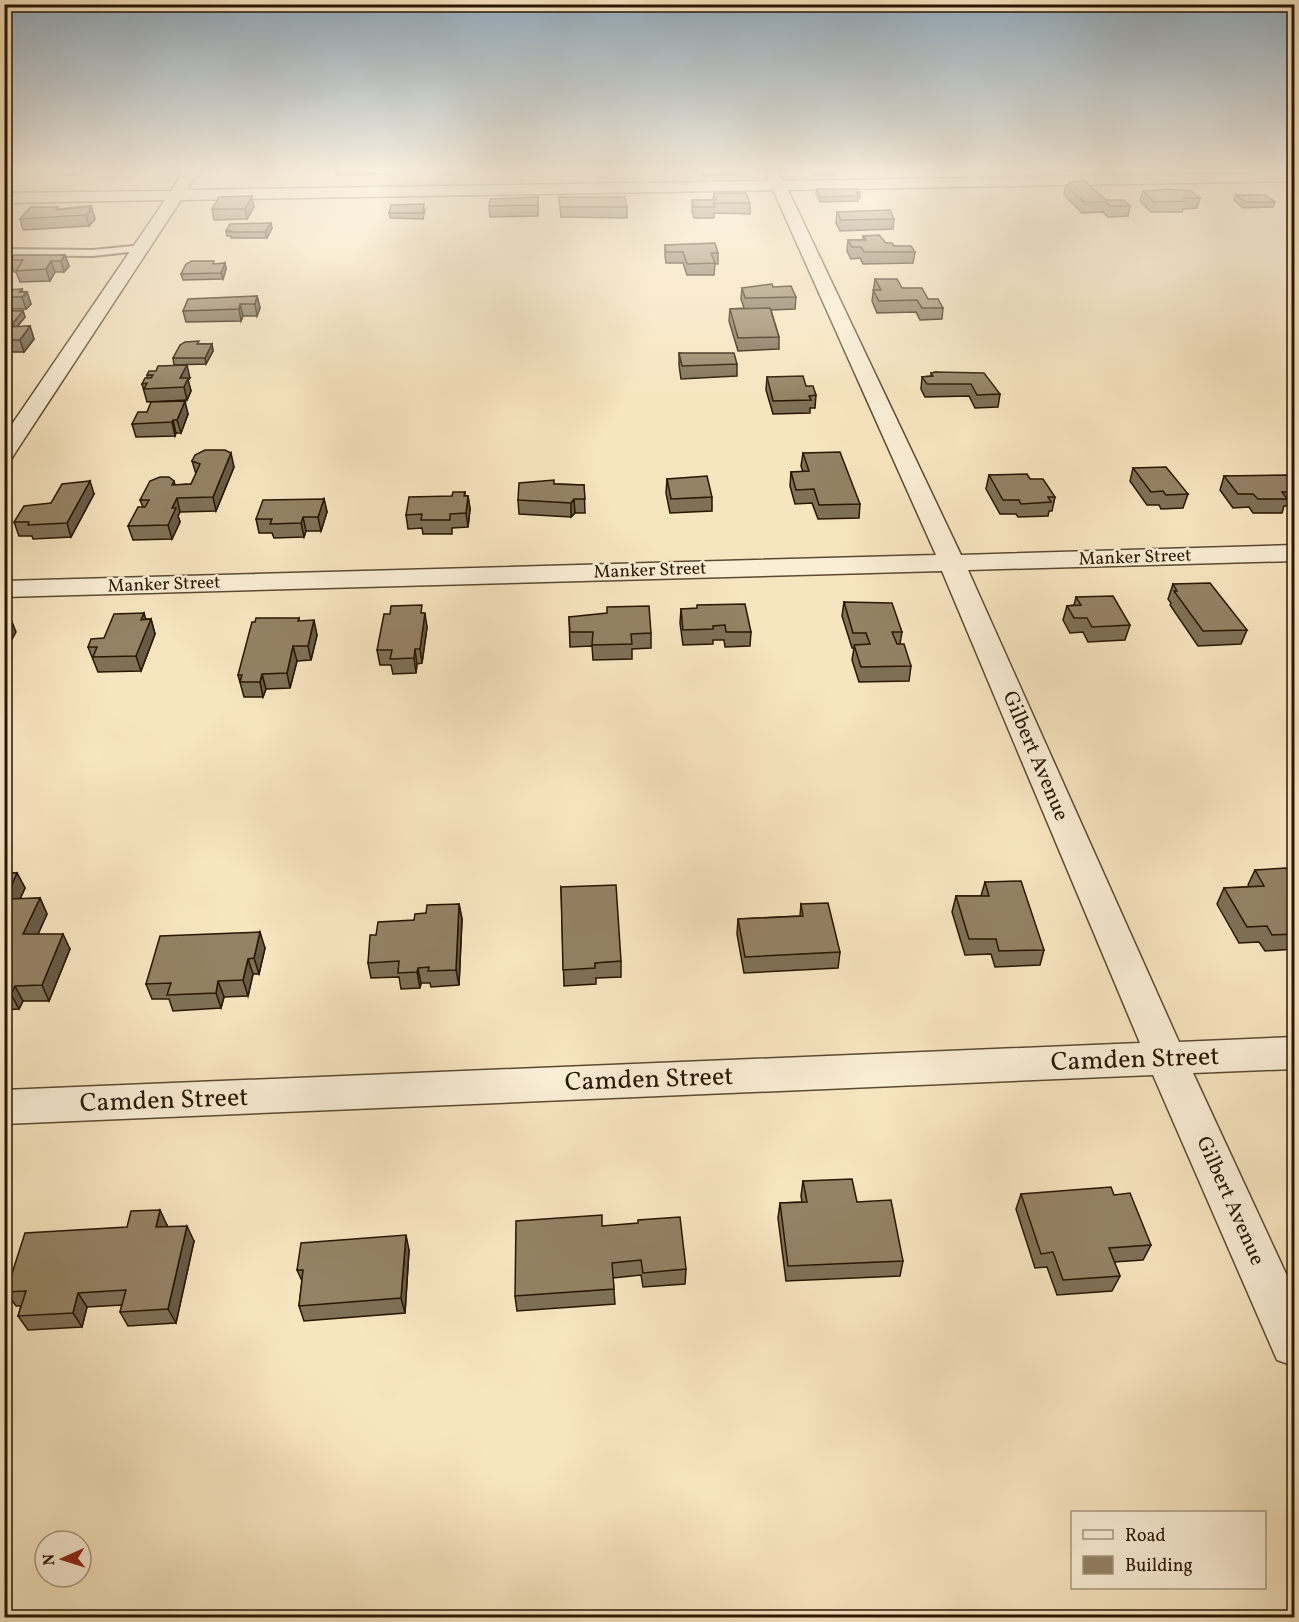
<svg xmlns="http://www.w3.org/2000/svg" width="1299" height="1622" viewBox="0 0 1299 1622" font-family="Vollkorn,serif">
<rect width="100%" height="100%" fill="#f7e5c0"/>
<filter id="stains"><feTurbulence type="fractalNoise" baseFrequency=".00333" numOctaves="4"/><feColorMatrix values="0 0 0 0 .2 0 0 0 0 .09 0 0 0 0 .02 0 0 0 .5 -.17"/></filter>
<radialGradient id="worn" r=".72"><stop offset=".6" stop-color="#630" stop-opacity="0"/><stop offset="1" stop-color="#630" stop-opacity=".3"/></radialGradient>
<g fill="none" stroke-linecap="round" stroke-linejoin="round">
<g stroke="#5c4a31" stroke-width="4">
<path id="lane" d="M143 245 149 248 147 250 93 256 4 255V249L93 250Z"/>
</g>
<g stroke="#5c4a31" stroke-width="3">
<path id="street" d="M184 170H199L187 190 769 181 764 170H778L783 181 1294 173V181L788 190 961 555 1294 545V561L968 570 1179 1042 1294 1037V1069L1193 1073 1294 1291V1366L1277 1360 1153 1075 4 1124V1090L1140 1043 942 571 4 597V581L936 555 773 190 181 200 15 453 12 458 4 460V436L165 200 4 203V193L171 191Z"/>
</g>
<use href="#lane" fill="#faeed6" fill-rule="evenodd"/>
<use href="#street" fill="#faeed6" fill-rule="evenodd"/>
</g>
<path fill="#7f7056" stroke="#281601" stroke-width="1.5" d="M47 170H96L72 176 48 171Z
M98 170H119L108 173Z
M335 170H392L390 174 336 175Z
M440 170H464V173L440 174Z
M701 170H742V175L703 176Z
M809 170H835V175L812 176Z
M1070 182 1106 200 1130 206 1128 216 1108 217 1103 212 1082 213 1064 195 1066 185 1070 184Z
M817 189 860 192V198H858V201L820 202 816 194Z
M1143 191 1200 198 1197 208 1183 209 1182 212H1151L1140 201Z
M714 193 750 203V214L714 213V218H694L692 211V200H713Z
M1236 195 1275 202 1273 207 1243 208 1234 200Z
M538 197V216L490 217 489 206Z
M559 197 627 207V218L561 217Z
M91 206 95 219 89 226 23 230 20 219 59 209Z
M254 207 247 219 214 220 212 209Z
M425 209 423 219 390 218 389 213Z
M837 212 894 219 893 229 840 231 836 223Z
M272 228 267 238H231V236H227L226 231Z
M1292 231H1294V246L1289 242Z
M863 236 915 252 913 263 863 264 860 258 851 259 847 251 848 240H863Z
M665 245 718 253V264H715L714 275H687L683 263H666L665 256Z
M65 255 69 266 64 272H55L50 281 20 282 16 272H14L11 260Z
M225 263 226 269 223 279 183 280 181 274 215 264Z
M875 279 902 288 928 299 943 308 942 319 920 320 916 312 877 313 872 301Z
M773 287 796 297 795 309 771 310 779 337V349L738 351 729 321 730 309 744 308 741 299 742 288Z
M4 290 27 292 31 304 26 309H4Z
M257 296 260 308 257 316H243L241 321 186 322 183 311Z
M4 311H23L25 317 17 327 30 326 34 339 24 352H4Z
M200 344H212L213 351 206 364 174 365 173 358Z
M679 353 737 364V376L681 379 679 365Z
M936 372 1000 394 998 407 975 408 969 396 925 397 921 389 922 377 931 376V373Z
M147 375 190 378 188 380 191 391 187 400 147 402 142 384 147 378Z
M767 377 806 386 816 395 815 408H810V413L773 414 766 390Z
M188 414 181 433H176L175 436 136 437 132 424Z
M803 453 860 504 859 518 818 519 812 503 795 504 790 486 791 472H803L801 466Z
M192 461 234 467 216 511 180 512 178 516 180 522 172 539 133 540 128 526 143 507 140 500 174 481 175 485 191 484 196 474Z
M1133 468 1188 494 1183 508 1161 509 1159 505H1147L1130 481Z
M989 475 1030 479 1055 497 1052 511H1049L1048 516 1018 517 1016 514H1000L986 489Z
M1224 476 1294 482V506H1284L1282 513H1253L1249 507 1233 508 1220 490Z
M667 479 712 497V511L670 513 666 493Z
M554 484 584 485 585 513H575L571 517 519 514 518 500Z
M465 492V496H468L470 509 468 527 452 528V534H423L422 528 408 529 406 515 452 496Z
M94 494 71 537 33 539 32 536H19L14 522 51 503Z
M324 499 327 512 321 531H306L304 537 274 538 272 533H259L256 519Z
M1173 584 1247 630 1241 644 1198 646 1170 605 1171 603 1168 599Z
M1076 597 1130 625 1125 640 1088 642 1083 632 1070 633 1063 620 1067 606 1074 605Z
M844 602 902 632 900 644 911 666 909 681 859 682 852 660 854 648H852L842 616Z
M681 609 751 632 750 646 725 647 724 640H713V644L683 645 680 623Z
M423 613 427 627 422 663 417 664 416 673 393 674 391 665H380L377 650Z
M569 617 651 633V648L632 649V659L593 660 592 646 570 647Z
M299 618V621L317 635 311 660 297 661 290 688 266 689 263 697H244L238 675Z
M146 619H151L155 634 141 671 98 672 88 647 104 638Z
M1255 870 1294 880V949L1265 951 1259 942 1239 943 1217 904 1224 888 1249 887 1248 885Z
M4 873H17L25 888 20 899 40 898 47 914 38 934 70 949 49 1001H23L19 1009 4 1010Z
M985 882 1044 950 1040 965 995 967 991 954 965 955 952 912 956 896H981Z
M561 887 621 961V977L596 978V984L564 986Z
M459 904 462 919 459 985 431 987 430 983H421L420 988 401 989 399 977 371 978 368 963 376 935 414 920 426 913Z
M801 904 840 952 838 968 744 973 737 934 738 919 800 916Z
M265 948 259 974H253L248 996 224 997 221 1008 173 1011 169 999H152L146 984Z
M803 1181 857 1202 903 1261 900 1276 786 1281 778 1218 780 1203 802 1202 801 1196Z
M1021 1194 1114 1195 1151 1245 1143 1260 1114 1262 1120 1276 1112 1291 1057 1295 1047 1267 1035 1268 1016 1209Z
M167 1225V1227L194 1241 176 1323 128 1326 120 1312 122 1305 87 1307 82 1327 28 1330 18 1316 21 1306H16L6 1292Z
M603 1226 686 1269 685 1284 643 1287 641 1275 613 1278 615 1304 517 1311 515 1296Z
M409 1250 405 1313 304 1321 299 1306 302 1281 297 1270Z"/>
<path fill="#685b46" stroke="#281601" stroke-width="1.5" d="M71 170H96L72 176Z
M107 170H119L108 173Z
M252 196 254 207 247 219 245 209Z
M91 206 95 219 89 226 86 215Z
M271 223 272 228 267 238 265 232Z
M65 255 69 266 64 272 61 261Z
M51 261 55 272 50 281 46 269Z
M225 263 226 269 223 279 221 273Z
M22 289 24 296 27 292 31 304 26 309 22 297 19 292Z
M257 296 260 308 257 316 255 304Z
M240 304 243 316 241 321 239 309Z
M23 311 25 317 15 329 13 323Z
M30 326 34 339 24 352 20 340Z
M212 344 213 351 206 364 205 358Z
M187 365 190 378 188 380 191 391 187 400 184 387 180 378Z
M185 401 188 414 181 433 177 420Z
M173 420 176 433 175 436 172 422Z
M231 453 234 467 216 511 213 497Z
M90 481 94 494 71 537 67 523Z
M468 496 470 509 468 527 466 513Z
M177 498 180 512 178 516 180 522 172 539 168 525 172 508Z
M324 499 327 512 321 531 318 517Z
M574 499 575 513 571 517V503Z
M303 517 306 531 304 537 301 523Z
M144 613 148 626 151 619 155 634 141 671 136 656 141 620Z
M425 613 427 627 422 663 420 649Z
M10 617 16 632 4 654V628Z
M314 620 317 635 311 660 308 646Z
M293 646 297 661 290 688 287 673Z
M415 649 417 664 416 673 414 658Z
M262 674 266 689 263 697 260 682Z
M17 873 25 888 13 914 5 899Z
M40 898 47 914 31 950 23 934Z
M459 904 462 919 459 985 456 970Z
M260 932 265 948 259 974 254 958Z
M63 934 70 949 49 1001 42 985Z
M248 959 253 974 248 996 243 980Z
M418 968 421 983 420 988 417 972Z
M218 981 224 997 221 1008 216 993Z
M15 986 23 1001 19 1009 11 994Z
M160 1210 167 1225 163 1242 156 1227Z
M187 1226 194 1241 176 1323 168 1309Z
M406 1235 409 1250 405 1313 401 1298Z
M78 1293 87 1307 82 1327 73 1313Z"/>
<path fill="#948264" stroke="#281601" stroke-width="1.5" d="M1085 181 1106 200H1124L1130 206H1110L1106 202H1084L1066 185 1073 184 1070 182Z
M817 189H858L860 192H856L858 196 820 197Z
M1168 189 1191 191 1200 198H1182L1185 201 1154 202 1143 191Z
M714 193H746L750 203H713L715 207H694L692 200H716Z
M1236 195H1265L1275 202H1245Z
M252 196 245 209H212L219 197Z
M538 197V205L489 206 490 199Z
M559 197H625L627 207H560Z
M424 204 423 213H389L391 205Z
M91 206 89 209H92L86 215 20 219 31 207H58L56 210Z
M890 210 894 219 841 220 837 212Z
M271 223 265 232H230L231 231H226L230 224Z
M879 235 886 243H892L894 246H911L915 252H864L861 247H852L848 240H866L863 236Z
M715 243 718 253H711L715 263 687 264 683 252H666L665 245Z
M14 255H65L61 261H51L46 269 16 271 23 260H11Z
M192 261H214L213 264 225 263 221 273 181 274 186 264Z
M875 279H897L902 288H922L928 299H938L943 308H922L917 300 879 301 873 290H881Z
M772 284 773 287 791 286 796 297 745 298 742 288Z
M22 289 19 292H27L22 297H4V290Z
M257 296 255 304H240L239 309 183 311 188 299Z
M770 308 779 337 738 338 730 309Z
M4 311H23L13 323H4Z
M30 326 20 340H4V327Z
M199 341 197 344H212L205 358H173L180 345 185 342Z
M679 353H734L737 364 682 366Z
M187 365 180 378H188L184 387 144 389 147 383 142 384 145 378H151L153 375H147L149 371H156L158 366Z
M936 372 984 373 1000 394 977 395 971 384H927L922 377 933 376 931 373Z
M803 376 806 386H813L816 395 809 396 811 400 773 401 767 377Z
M185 401 177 420H173L172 422 132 424 138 412H147L151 402Z
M205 450H225L231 453 213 497 177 498 172 508H176L168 525 128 526 138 507H145L149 500H140L150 481 160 477H169L174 481 172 485 191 484 200 464 192 461 195 455Z
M840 452 860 504 819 505 814 489 796 490 791 472 809 471 803 453Z
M1166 467 1188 494 1166 495 1163 491 1151 492 1133 468Z
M1027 474 1030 479H1043L1055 497H1048L1051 502 1021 504 1019 500H1003L989 475Z
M1289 475 1294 482V492H1282L1287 499H1258L1253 494H1238L1224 476Z
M707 476 712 497 671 499 667 479Z
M554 480V484L584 485 585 499H574L571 503 518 500 519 483Z
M90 481 67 523 28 525 29 522H14L24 506 51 503 62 484Z
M453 492H465L464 496H468L466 513 450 514V520H421L422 514 406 515 409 497 452 496Z
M324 499 318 517H303L301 523 270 524 272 519H256L263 500Z
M1210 583 1247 630 1203 631 1174 591H1177L1173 584Z
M1113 596 1130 625 1092 627 1087 618H1074L1067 606 1081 605 1076 597Z
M844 602 892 603 902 632H892L897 644H904L911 666 861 667 854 645 870 644 866 633H853Z
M745 604 751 632H726L725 625 713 626V629L683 630 681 609 697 608V605Z
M422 605 421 613H425L420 649H415L414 658 390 659 392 650H377L384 614H390L391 606Z
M649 606 651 633 631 634 632 644 592 645 593 632H570L569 617 607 613V607Z
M144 613 141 620 151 619 136 656 93 657 97 647H88L91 639 104 638 114 614Z
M10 617 4 628V618Z
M256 618H299L298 621 314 620 308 646H293L287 673 262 674 260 682H240L242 675H238L252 622H255Z
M1286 868 1294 880V934L1272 935 1267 926 1247 927 1224 888 1264 886 1255 870Z
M4 873H17L5 899 40 898 23 934H63L42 985 15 986 11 994H4Z
M1021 881 1044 950 999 951 996 939H969L956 896H989L985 882Z
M616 885 621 961 595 963V968L563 970 561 887Z
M828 903 840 952 745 957 738 919 803 916 801 904Z
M459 904 456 970 428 971 429 967 418 968 417 972 398 973 399 961 368 963 370 935H376L378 922 414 920 415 914 426 913 427 905Z
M260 932 254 958 248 959 243 980 218 981 216 993 167 995 171 983 146 984 160 936Z
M852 1179 857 1202 891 1200 903 1261 788 1266 780 1203 807 1202 803 1181Z
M1111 1187 1114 1195 1130 1193 1151 1245 1109 1248 1120 1276 1063 1280 1053 1252 1041 1254 1021 1194Z
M160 1210 156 1227 187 1226 168 1309 120 1312 126 1290 78 1293 73 1313 18 1316 26 1291 6 1292 25 1233 127 1227 131 1211Z
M602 1215V1226L638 1223V1220L680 1217 686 1269 643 1273 641 1260 612 1263 614 1289 515 1296 516 1221Z
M406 1235 401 1298 299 1306 303 1270H297L301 1243Z
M1238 1612 1240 1617H1191V1615Z"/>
<linearGradient id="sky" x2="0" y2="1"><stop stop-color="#92acbe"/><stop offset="0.43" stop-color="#fbf3e3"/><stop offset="1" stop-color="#fbf3e3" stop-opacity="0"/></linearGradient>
<rect width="1299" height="397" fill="url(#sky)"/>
<g text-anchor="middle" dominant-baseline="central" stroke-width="5" stroke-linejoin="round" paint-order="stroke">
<g font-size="18" fill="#281601" stroke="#faeed6">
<text transform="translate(1135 558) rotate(-2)">Manker Street</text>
<text transform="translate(650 571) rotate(-2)">Manker Street</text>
<text transform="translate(164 585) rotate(-2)">Manker Street</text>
</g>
<g font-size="21" fill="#281601" stroke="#faeed6">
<text transform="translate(1035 756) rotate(67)">Gilbert Avenue</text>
<text transform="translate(1230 1201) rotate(66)">Gilbert Avenue</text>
</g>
<g font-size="26" fill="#281601" stroke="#faeed6">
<text transform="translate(1135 1060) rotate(-2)">Camden Street</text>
<text transform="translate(649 1080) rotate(-2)">Camden Street</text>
<text transform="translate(164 1101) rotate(-2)">Camden Street</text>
</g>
</g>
<rect width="1299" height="1622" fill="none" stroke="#f7e5c0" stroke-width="24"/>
<rect x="6" y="6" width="1287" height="1610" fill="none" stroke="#281601" stroke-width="3"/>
<rect x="12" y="12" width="1275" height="1598" fill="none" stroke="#281601" stroke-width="1.5"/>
<rect x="1071" y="1511" width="195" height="78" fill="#faeed6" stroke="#a69881" stroke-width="1.5"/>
<rect x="1083" y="1530" width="30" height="9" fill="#faeed6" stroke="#a69881" stroke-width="1.5"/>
<text x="1125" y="1541" font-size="18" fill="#281601">Road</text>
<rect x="1083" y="1556" width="30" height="18" fill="#948264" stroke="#a69881" stroke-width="1.5"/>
<text x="1125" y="1571" font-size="18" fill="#281601">Building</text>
<g transform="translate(63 1559) rotate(267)"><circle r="28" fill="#faeed6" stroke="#a69881" stroke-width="1.5"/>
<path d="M0-4.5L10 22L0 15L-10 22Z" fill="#8f2418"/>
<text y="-9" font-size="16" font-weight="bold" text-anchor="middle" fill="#281601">N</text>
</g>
<rect width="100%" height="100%" filter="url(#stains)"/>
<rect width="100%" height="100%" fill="url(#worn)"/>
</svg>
